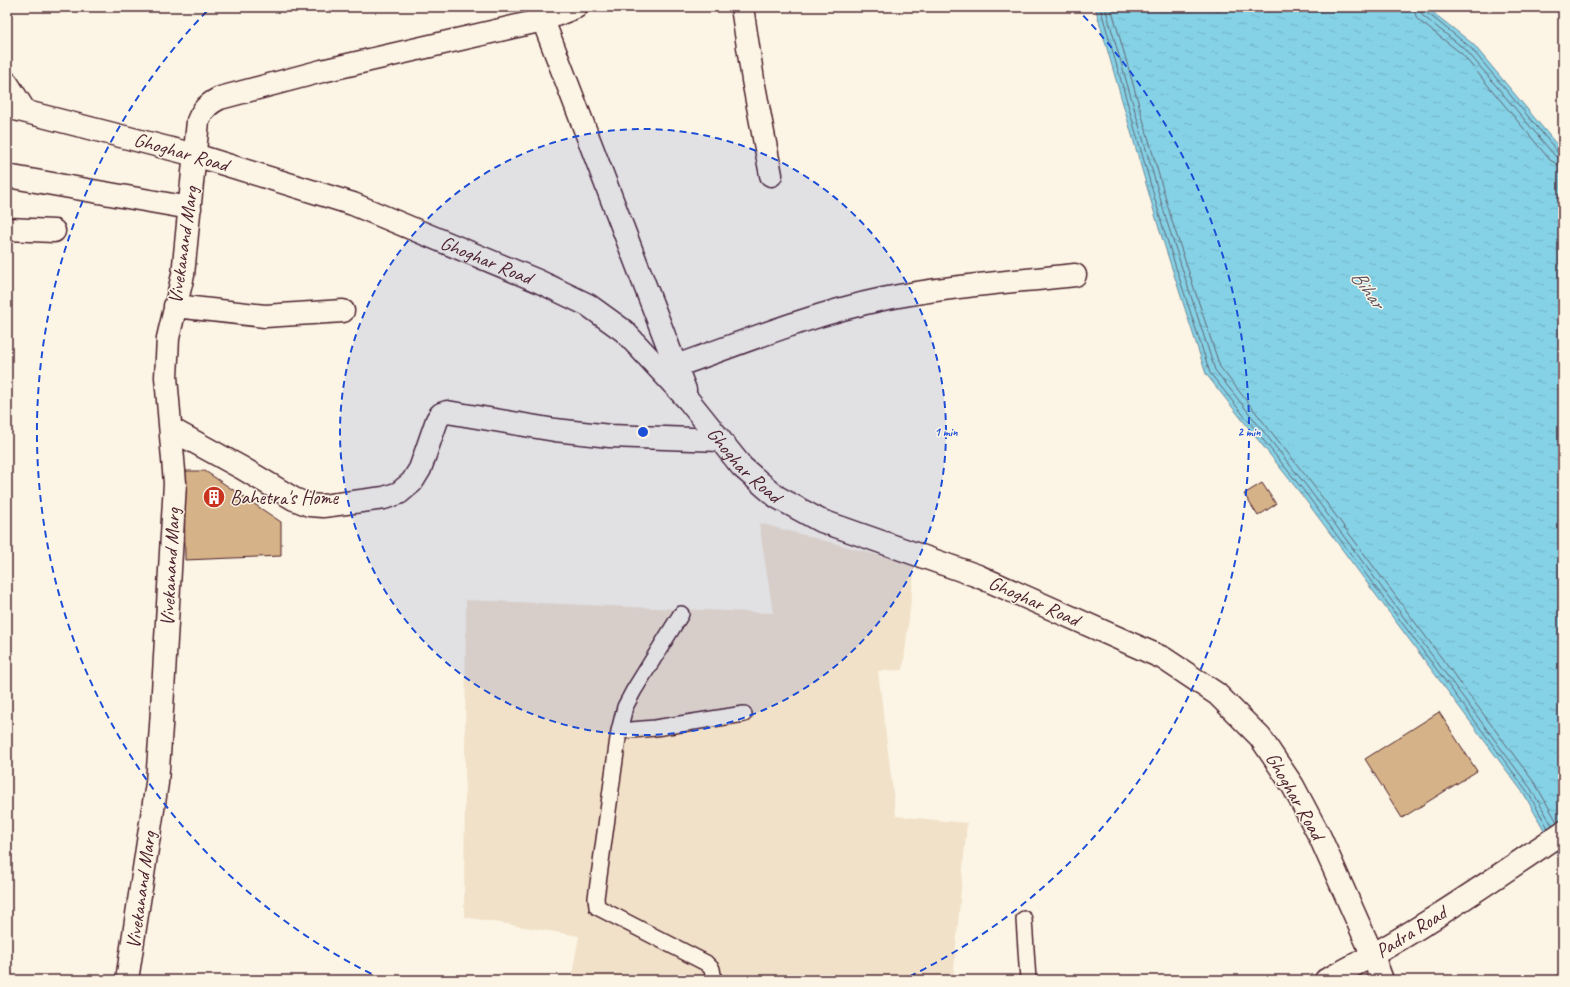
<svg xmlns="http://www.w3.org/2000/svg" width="1570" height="987" viewBox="0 0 1570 987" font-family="Caveat,sans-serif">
<defs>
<pattern id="water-ripples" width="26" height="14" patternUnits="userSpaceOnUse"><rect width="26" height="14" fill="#85d1e5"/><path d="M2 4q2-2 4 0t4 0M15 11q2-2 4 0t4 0" fill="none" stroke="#74b3c5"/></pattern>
</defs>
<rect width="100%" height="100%" fill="#fcf5e5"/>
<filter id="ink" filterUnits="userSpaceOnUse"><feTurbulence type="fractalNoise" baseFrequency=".025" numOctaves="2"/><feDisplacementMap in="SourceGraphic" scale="8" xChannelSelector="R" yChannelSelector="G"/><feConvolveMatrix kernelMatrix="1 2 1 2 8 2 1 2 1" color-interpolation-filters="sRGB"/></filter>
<g filter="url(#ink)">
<path fill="#f1e1c9" d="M759 523 915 565 903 670 878 671 896 816 967 823 953 980H571L579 936 464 917 466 600 773 613Z"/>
<path fill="url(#water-ripples)" stroke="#6d8a9b" d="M1095 7H1426L1473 44 1563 152V864L1524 794 1301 494 1206 374 1158 225Z"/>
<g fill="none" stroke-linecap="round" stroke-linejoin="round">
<path stroke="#626675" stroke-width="1" d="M1100 7 1162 224 1210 373 1304 491 1527 791 1548 828
M1105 7 1167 222 1215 370 1308 488 1531 789 1552 825
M1111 7 1172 221 1220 367 1313 485 1536 785 1557 822
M1413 7 1417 19 1462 54 1550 160 1557 164 1563 165
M1419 7 1423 16 1466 50 1555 156 1563 159
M1424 7 1426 12 1470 47 1558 152 1563 154"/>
</g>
<path fill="#d6b288" stroke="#4a1f2b" d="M184 471H205L281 522V556L185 560Z
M1262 483 1276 504 1258 516 1244 494Z
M1439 712 1477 771 1402 818 1365 759Z"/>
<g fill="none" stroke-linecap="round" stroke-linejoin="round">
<g stroke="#4a1f2b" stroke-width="18">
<path id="service" d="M681 614 634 690 625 707 619 731 596 898 597 907 706 963 712 969 714 980
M619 731 655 728 744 714
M1024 919 1028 980"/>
</g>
<g stroke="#4a1f2b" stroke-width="25">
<path id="minor" d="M742 7 753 80 771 175
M7 83 25 111
M7 176 190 208
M7 229 54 231
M175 306 265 316 343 311
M676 366C744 342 812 314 883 299 946 286 1011 282 1075 275
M171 429 242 468 294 499 309 505 323 506 384 498 399 493 412 482 420 469 437 420 441 414 447 412 555 430 610 436 720 440
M127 980 157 783 161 726 175 483 166 377 168 338 183 275 198 121C203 109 208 104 220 98L322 71 543 20 576 7"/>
</g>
<g stroke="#4a1f2b" stroke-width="25">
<g id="tertiary">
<path d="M538 7 685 390"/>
<path id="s1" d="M7 107 195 155 353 204 538 281 588 305 624 331 689 401 742 467 777 497 819 520 978 576 1163 658 1217 694 1260 737 1293 786 1320 837 1373 956 1382 980"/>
<path d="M1326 980C1409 938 1486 884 1563 832"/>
</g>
</g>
<use href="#service" stroke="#fcf5e5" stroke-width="15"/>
<use href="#minor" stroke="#fcf5e5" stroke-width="22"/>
<use href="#tertiary" stroke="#fcf5e5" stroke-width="22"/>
</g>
</g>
<circle cx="643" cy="432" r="303" fill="#1d4ed8" fill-opacity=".12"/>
<g fill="none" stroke="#1d4ed8" stroke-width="2" stroke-dasharray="7 5">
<circle cx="643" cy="432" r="303"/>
<path d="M382 979A606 606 0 0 1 211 7M1075 7A606 606 0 0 1 904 979"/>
</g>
<defs>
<g id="building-disc" transform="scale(1.15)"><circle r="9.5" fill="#c8321e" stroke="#fcf5e5"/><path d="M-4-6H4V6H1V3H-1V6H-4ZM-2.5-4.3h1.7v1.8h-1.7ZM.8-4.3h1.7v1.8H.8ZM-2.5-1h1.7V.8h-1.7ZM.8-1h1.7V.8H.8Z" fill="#fff"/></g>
</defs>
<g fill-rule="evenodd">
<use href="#building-disc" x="214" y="497"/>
</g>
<g text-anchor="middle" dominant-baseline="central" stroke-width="3" stroke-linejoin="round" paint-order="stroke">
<g font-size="20" fill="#4a1f2b" stroke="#fcf5e5">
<text transform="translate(181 152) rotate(16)">Ghoghar Road</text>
<text transform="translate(183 245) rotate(-82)">Vivekanand Marg</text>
<text stroke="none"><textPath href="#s1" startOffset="504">Ghoghar Road</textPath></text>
<text stroke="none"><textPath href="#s1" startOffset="840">Ghoghar Road</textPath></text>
<text transform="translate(170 567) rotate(-87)">Vivekanand Marg</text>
<text transform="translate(1034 601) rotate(24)">Ghoghar Road</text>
<text transform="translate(1295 796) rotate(60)">Ghoghar Road</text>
<text transform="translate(141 890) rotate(-82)">Vivekanand Marg</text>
<text transform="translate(1411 932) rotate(-32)">Padra Road</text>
</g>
<g font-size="20" fill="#4a1f2b" stroke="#fcf5e5" text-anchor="start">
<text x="230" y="497">Bahetra's Home</text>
</g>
<g font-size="21" font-style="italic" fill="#5c5463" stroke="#fcf5e5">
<text transform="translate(1368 289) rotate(54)">Bihar</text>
</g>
</g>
<circle cx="643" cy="432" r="6" fill="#1d4ed8" stroke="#fcf5e5" stroke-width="2"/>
<g font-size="12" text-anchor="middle" font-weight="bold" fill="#1d4ed8" stroke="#fcf5e5" stroke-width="3" stroke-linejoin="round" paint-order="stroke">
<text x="946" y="436">1 min</text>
<text x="1249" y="436">2 min</text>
</g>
<rect width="1570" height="987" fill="none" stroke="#fcf5e5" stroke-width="24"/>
<rect x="12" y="12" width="1546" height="963" fill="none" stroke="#4a1f2b" stroke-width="1.5" filter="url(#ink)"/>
</svg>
